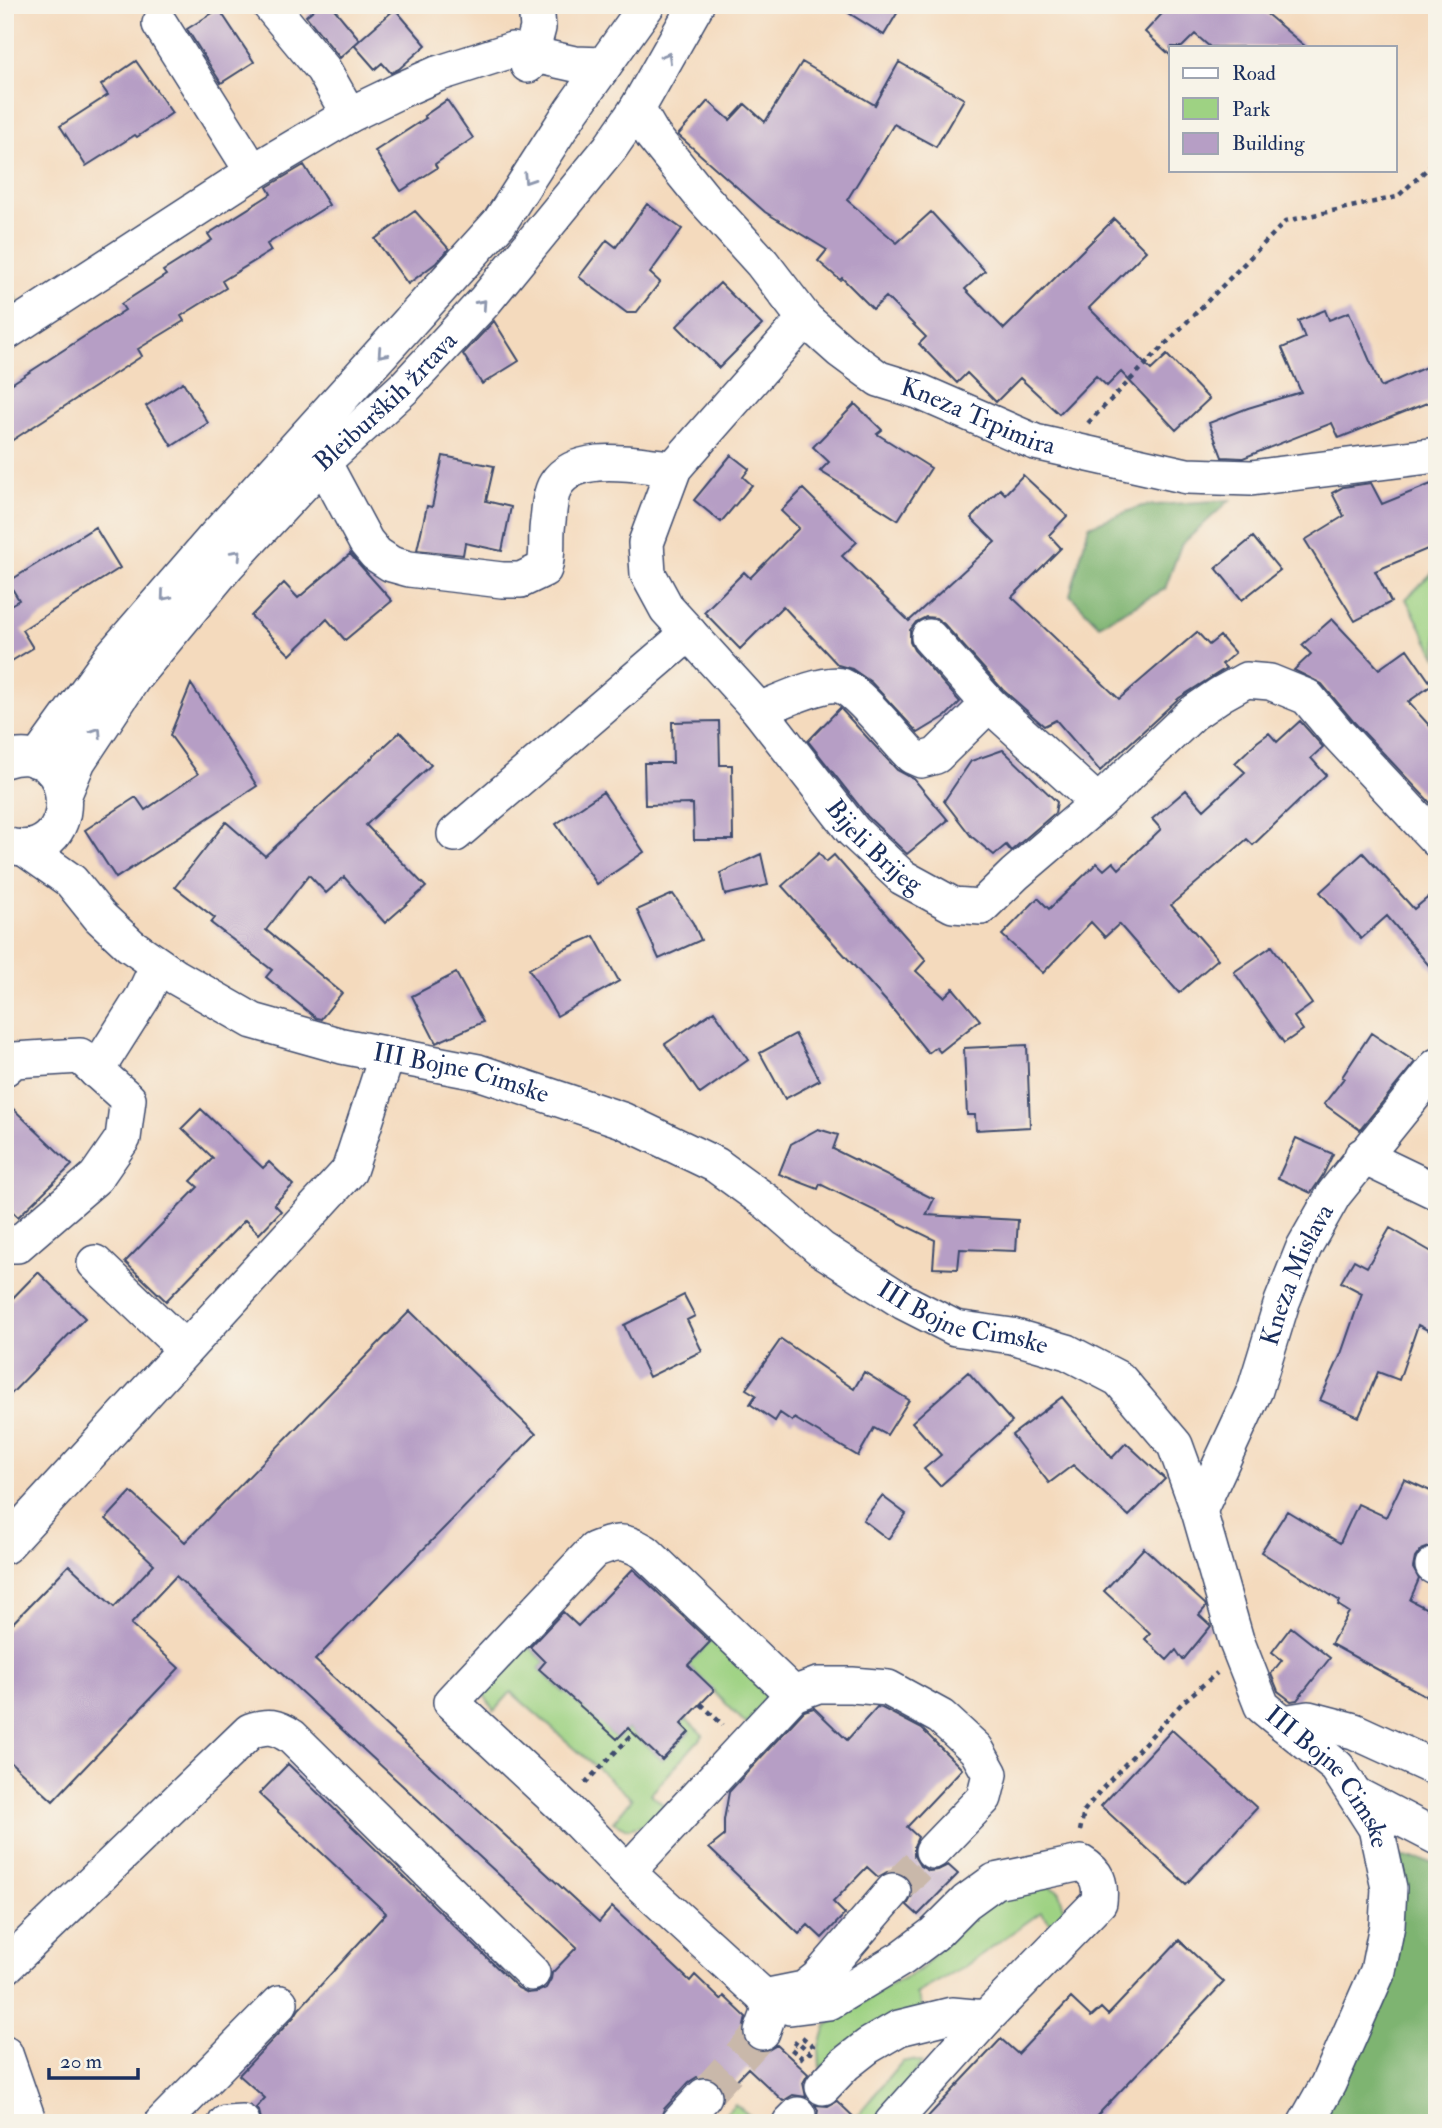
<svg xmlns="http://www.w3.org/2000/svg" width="1442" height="2128" viewBox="0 0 1442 2128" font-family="'IM FELL Double Pica',serif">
<rect width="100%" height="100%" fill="#f7f3e8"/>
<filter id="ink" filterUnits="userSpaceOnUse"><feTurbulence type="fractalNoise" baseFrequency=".0143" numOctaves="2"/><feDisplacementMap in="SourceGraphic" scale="14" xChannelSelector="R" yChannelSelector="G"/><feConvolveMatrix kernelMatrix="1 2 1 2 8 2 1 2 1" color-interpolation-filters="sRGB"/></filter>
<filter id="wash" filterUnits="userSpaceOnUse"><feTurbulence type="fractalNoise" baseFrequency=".00686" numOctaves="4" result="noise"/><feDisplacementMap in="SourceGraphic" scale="28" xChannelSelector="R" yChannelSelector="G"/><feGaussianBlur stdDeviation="1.57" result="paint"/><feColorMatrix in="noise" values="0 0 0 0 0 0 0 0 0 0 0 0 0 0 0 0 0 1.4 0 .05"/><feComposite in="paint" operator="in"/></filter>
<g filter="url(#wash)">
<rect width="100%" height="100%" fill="#f4dabd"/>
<path fill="#9ed283" stroke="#5c8070" stroke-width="2" d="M5 278 20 306 5 314Z
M1437 568V658L1406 599Z
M715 1636 763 1689 766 1698 747 1725 688 1665Z
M523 1641 545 1662 539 1669 564 1693 573 1685 591 1714 617 1739 628 1728 662 1760 689 1732 681 1724 686 1719 703 1735 651 1794 668 1809 646 1825 627 1829 613 1822 632 1799 511 1692 494 1711 483 1693Z
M1042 1883 1058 1890 1069 1921 1058 1931 1041 1912 964 1967 916 1994 925 2012 820 2068 819 2049 826 2026 890 1985 920 1970 949 1937 1004 1892Z
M912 2060 922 2063 878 2123H860L855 2118 902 2062Z
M735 2104 759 2123H716Z"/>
<path fill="#7eb471" stroke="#4c7268" stroke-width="2" d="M1230 500 1181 545 1165 589 1099 625 1070 595 1089 526 1142 506Z
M1382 1853 1437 1863V2123H1306L1378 1971Z"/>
<g id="blocks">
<path fill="#b69ec5" d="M319 5H331L360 40 340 58 306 16Z
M836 5H902L884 35Z
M1170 5H1256L1306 47H1210L1195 34 1182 47H1171V56L1145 32Z
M219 9 254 62 221 83 187 29Z
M395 9 426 45 399 69 391 73 382 63 375 69 354 45Z
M136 61 172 113 137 137 135 135 86 166 60 126 108 95 101 85Z
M802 62 875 105 899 62 964 99 936 147 894 124 847 200 897 243 931 212 985 271 965 289 1004 329 1114 219 1146 251 1089 308 1151 370 1167 355 1209 399 1176 430 1121 372 1107 386 1096 376 1059 414 1020 378 996 402 967 373 957 383 919 344 926 337 886 297 873 309 842 278 840 280 818 261 827 250 765 212 678 135 708 101 730 120 745 104 765 122Z
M447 100 473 138 435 164 437 168 401 191 375 151 426 118 424 116Z
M304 165 329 205 267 244 271 251 222 281 226 288 181 316 184 321 138 349 142 356 5 445V388L125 310 121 304 166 275 163 271 212 240 208 234 271 194 267 187Z
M647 204 682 229 650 273 660 282 636 313H627L579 277 607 240 616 247Z
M415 211 449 249 436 263 408 284 375 239Z
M720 283 762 325 719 368 677 326Z
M1325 310 1329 320 1349 312 1381 387 1437 362V399L1339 438 1332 423 1243 458 1222 457 1209 423 1248 408 1301 392 1282 348 1305 338 1298 321Z
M494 321 519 361 482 384 463 354Z
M183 382 208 423 172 446 146 406Z
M855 404 882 430 877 434 931 468 898 520 820 471 829 462 813 447Z
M731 455 749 469 743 477 752 485 721 522 694 500Z
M443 456 494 466 486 501 511 507 502 551 465 543 463 555 417 550 427 506 432 507Z
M1023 475 1067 516 1049 535 1061 548 1012 597 1119 699 1197 632 1209 645 1220 636 1235 653 1222 664 1226 668 1179 698 1100 771 1056 720 1044 726 1003 690 944 624 936 618 926 617 916 622 910 630V642L914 650 960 702 946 716 918 733 871 682 852 669 838 665 783 606 740 649 704 612 744 572 750 578 799 528 781 511 803 489 857 542 842 556 909 621 995 542 971 518 1000 489 1005 494Z
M1371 483 1382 504 1431 484 1437 498V545L1375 571 1391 602 1355 621 1305 540 1344 516 1332 493 1343 487Z
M95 527 120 568 22 630 33 648 5 665V604L7 607 19 600 8 582Z
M1253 537 1280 570 1242 600 1216 568Z
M350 554 392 601 345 640 327 619 290 655 251 616 284 583 298 598Z
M1332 619 1379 669 1407 649 1432 685 1408 702 1437 734V810L1353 721 1322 684 1294 670 1311 654 1302 645Z
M191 684 257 786 116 878 85 830 136 797 145 810 198 774 170 735Z
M840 708 897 770 914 779 948 820 907 854 868 817 808 741Z
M719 721 720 765H732L733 840H694L693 804 645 805 644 763H673L672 722Z
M1300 721 1323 747 1311 758 1326 775 1253 845 1247 839 1171 905 1218 959 1179 993 1119 924 1105 937 1091 922 1043 973 1002 935 1038 898 1049 909 1097 863 1104 870 1113 862 1119 869 1161 829 1152 819 1186 790 1204 810 1245 772 1235 763 1257 742 1269 733 1277 742Z
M400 732 431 765 366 825 426 887 385 923 344 877 326 893 309 875 266 930 342 993 321 1019 316 1018 266 977 272 970 211 923 215 918 175 887 226 822 265 856Z
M1003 750 1057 802 1055 813 1011 851 1006 845 994 855 971 836 944 801 971 761Z
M603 792 644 852 597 884 556 824Z
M819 853 826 862 834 855 926 960 916 971 944 997 953 988 980 1020 940 1052 936 1047 928 1053 886 1001 782 886Z
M1363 853 1414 909 1437 890V975L1387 916 1361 939 1320 892Z
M761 854 768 885 725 895 720 873Z
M673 894 693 923 701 940 659 959 637 910Z
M594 936 619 981 557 1016 529 969 565 949Z
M1272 946 1312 1004 1294 1017 1303 1030 1284 1043 1234 972Z
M456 973 483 1022 436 1043 412 996Z
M714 1011 748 1060 700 1094 665 1044Z
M1371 1033 1415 1062 1360 1130 1324 1104 1344 1078 1342 1077Z
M795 1034 820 1080 785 1099 760 1053Z
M1027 1045 1030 1127 976 1130 975 1115H967L964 1048Z
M5 1101 72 1165 18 1217 5 1204Z
M201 1109 263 1168 269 1162 293 1185 274 1204 281 1211 259 1234 245 1220 166 1301 125 1262 198 1187 191 1181 213 1158 182 1128Z
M818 1129 838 1135 833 1149 934 1199 926 1215 1018 1220 1016 1251 960 1249 958 1269 933 1268 935 1240 820 1184 818 1189 779 1174 791 1144Z
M1296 1138 1333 1154 1323 1175 1311 1193 1278 1178Z
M1390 1228 1437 1255V1335L1418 1325 1399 1380 1378 1372 1359 1417 1320 1400 1341 1354 1362 1293 1341 1282 1354 1260 1367 1267Z
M38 1272 85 1318 5 1400V1306Z
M684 1295 695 1316 687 1320 702 1351 649 1377 624 1325Z
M410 1311 536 1434 315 1660 599 1922 612 1907 690 1981 695 1975 721 2000 724 1996 746 2017 742 2035 747 2045 756 2051 765 2052 777 2045 808 2074 803 2083 806 2097 793 2095 783 2101 748 2068 723 2094 717 2081 708 2076 697 2077 689 2082 664 2109 659 2123H262L259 2111 256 2108 265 2098 239 2075 294 2017 299 2009 386 1913 259 1794 288 1764 518 1988 528 1993 537 1992 546 1988 551 1979 552 1973 577 1947 176 1576 131 1624 179 1668 53 1801 5 1757V1631L69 1565 114 1607 154 1564 106 1519 131 1492 185 1542Z
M781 1339 854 1389 864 1372 909 1400 887 1435 874 1428 858 1456 794 1418 792 1421 780 1413 775 1421 750 1404 756 1395 746 1389Z
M968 1372 1012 1422 940 1486 924 1469 941 1455 912 1422Z
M1062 1397 1112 1458 1126 1443 1165 1479 1129 1516 1073 1465 1049 1483 1012 1435Z
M1404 1479 1437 1494V1535L1432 1546 1421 1550 1415 1558 1413 1568 1419 1579 1410 1600 1437 1614V1702L1331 1644 1349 1612 1338 1605 1340 1601 1261 1552 1287 1511 1340 1543 1358 1504 1386 1517Z
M882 1496 906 1514 888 1539 863 1520Z
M1144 1548 1205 1604 1206 1607 1199 1615 1211 1626 1183 1660 1176 1650 1167 1660 1145 1639 1150 1634 1104 1591Z
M633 1569 710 1642 688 1665 714 1690 681 1724 689 1732 662 1760 628 1728 617 1739 539 1669 545 1662 530 1647 563 1612 578 1626Z
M1291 1627 1330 1658 1297 1700 1291 1701 1278 1691 1271 1674 1282 1660 1272 1652Z
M877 1707 882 1708 922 1729 962 1769 907 1827 918 1837 914 1846V1856L920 1866 929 1871 938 1870 948 1865 958 1874 918 1915 907 1905 913 1894 912 1884 907 1876 896 1871 887 1872 878 1877 867 1867 833 1902 845 1914 822 1938 808 1925 799 1934 709 1848 724 1836V1820L729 1792 804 1711 814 1708 847 1740Z
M1172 1730 1257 1808 1186 1884 1101 1806Z
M1179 1940 1224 1982 1090 2123H922L1001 2039 1018 2054 1071 1998 1091 2017 1101 2008 1108 2015Z
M837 2101 860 2123H816L818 2110 815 2105 828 2106Z"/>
</g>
</g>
<g filter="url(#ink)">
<use href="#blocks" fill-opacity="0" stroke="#3c496c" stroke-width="2"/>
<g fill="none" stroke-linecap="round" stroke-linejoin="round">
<path stroke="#c9b8aa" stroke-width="35" stroke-dasharray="35 18" stroke-linecap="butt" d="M893 1891 933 1851
M704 2096 762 2032"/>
<g stroke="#3c496c" stroke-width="38">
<g id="minor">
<path d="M270 5 323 69 349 115"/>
<path d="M160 24 253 172"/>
<path d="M528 65 538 28 536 5"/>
<path id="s1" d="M637 109 653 136 704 199 762 263 805 319 841 351 879 379 918 391 1035 442 1187 476 1251 478 1437 455"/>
<path id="s2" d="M805 319 674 468 646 543 648 574 667 609 759 710 853 831 902 877 953 905 981 907 1015 874 1098 803 1193 713 1221 694 1246 680 1270 682 1307 697 1338 734 1437 840"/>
<path d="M5 333 253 172 349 115 403 89 437 74 512 50 575 64 604 65"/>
<path d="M323 462 366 542 376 554 391 564 409 569 502 580H521L544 569C549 554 545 537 548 521 549 511 550 493 556 484 578 450 640 466 674 468"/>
<path d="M929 637 989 704 1098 803"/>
<path d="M759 710C777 703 825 680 842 686 860 693 896 740 912 756L921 760 936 756 989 704"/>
<path d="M5 760C81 735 85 868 5 845"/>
<path d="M37 760 113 655 216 536 500 222 572 110 647 5"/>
<path id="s3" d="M65 792 78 761 133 678 227 565 323 462 406 386 484 302 610 148 637 109 696 5"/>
<path d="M455 834 689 633"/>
<path id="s4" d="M24 848 71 881 100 917 130 945 176 977 253 1021 342 1046 478 1072 622 1120 716 1165 767 1202 821 1249 904 1302 955 1328 1012 1336 1067 1352 1119 1379 1175 1445 1199 1511 1236 1640 1262 1706 1337 1767 1376 1828 1389 1888 1387 1925 1378 1971 1328 2084 1306 2123"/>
<path d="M5 1068 14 1060 80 1056 128 1099 123 1138 96 1177 17 1245H5"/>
<path d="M96 1071 143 997 158 965"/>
<path d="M1362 1156 1437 1192"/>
<path d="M95 1263 185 1349"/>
<path id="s5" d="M1199 1511 1255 1390 1282 1302 1304 1247 1334 1194 1437 1066"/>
<path d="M5 1546 349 1171 387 1055"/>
<path d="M1433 1566 1437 1568"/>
<path d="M793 1694 645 1552C623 1539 617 1541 594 1550L451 1702 564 1807 627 1872 764 1997 790 2007 829 2002 902 1958 934 1934 966 1902 995 1881 1081 1863C1098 1873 1101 1883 1099 1902L986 2018 892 2123"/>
<path d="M1283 1723 1308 1719 1354 1731 1437 1769"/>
<path d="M1356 1795 1437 1837"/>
<path d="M627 1872 793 1694 818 1685H852L888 1688 941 1717 976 1749 990 1774 984 1798 933 1851"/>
<path d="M5 1967 250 1731C268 1725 276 1726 292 1737L532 1973"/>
<path d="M762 2032 770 2010 764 1997 804 1989 818 1978 893 1891"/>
<path d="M5 2054 29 2123"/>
<path d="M823 2087 845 2064 868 2046 899 2028 952 2015 986 2018"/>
<path d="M162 2123 280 2003"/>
<path d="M226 2123 242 2122"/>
<path d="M679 2123 704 2096"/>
<path d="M790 2123 798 2115"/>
</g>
</g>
<path stroke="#3c496c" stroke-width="4.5" stroke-dasharray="5 5" stroke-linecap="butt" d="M1088 423 1286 221 1397 197 1437 160
M701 1704 723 1725
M585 1783 634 1733
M1080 1831 1084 1811 1100 1791 1184 1701 1217 1673
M802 2037 813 2046 810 2053 797 2041 791 2049 806 2061"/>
<use href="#minor" stroke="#fff" stroke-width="35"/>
</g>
<defs><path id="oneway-chevron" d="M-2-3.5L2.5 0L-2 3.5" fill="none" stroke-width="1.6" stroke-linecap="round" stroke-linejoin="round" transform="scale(1.75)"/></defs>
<g stroke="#8d97ae">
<use href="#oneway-chevron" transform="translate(667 57) rotate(-60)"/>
<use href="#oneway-chevron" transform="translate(528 179) rotate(123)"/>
<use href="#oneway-chevron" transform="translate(482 304) rotate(-48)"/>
<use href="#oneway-chevron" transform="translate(382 353) rotate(132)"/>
<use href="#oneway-chevron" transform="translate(237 554) rotate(-47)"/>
<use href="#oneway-chevron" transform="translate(165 596) rotate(130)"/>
<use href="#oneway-chevron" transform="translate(97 732) rotate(-57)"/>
</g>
</g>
<g text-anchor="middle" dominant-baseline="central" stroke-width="5" stroke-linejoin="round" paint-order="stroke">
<g font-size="26" fill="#1b2f5e" stroke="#f7f3e8">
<text stroke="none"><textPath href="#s3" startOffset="508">Bleiburških žrtava</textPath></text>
<text stroke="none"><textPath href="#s1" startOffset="471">Kneza Trpimira</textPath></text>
<text stroke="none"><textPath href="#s2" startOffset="665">Bijeli Brijeg</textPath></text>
<text stroke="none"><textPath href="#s4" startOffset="504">III Bojne Cimske</textPath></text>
<text stroke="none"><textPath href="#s5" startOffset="256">Kneza Mislava</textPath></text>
<text stroke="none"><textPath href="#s4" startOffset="1071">III Bojne Cimske</textPath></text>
<text stroke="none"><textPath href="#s4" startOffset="1701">III Bojne Cimske</textPath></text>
</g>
</g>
<rect width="1442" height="2128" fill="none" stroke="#f7f3e8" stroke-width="28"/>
<rect x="1169" y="46" width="228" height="126" fill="#f7f3e8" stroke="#9fa5b1" stroke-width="2"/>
<rect x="1183" y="68" width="35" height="10" fill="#ffffff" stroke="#9fa5b1" stroke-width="2"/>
<text x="1232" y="80" font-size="21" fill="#1b2f5e">Road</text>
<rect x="1183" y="98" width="35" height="21" fill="#9ed283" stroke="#9fa5b1" stroke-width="2"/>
<text x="1232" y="116" font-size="21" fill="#1b2f5e">Park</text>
<rect x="1183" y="133" width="35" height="21" fill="#b69ec5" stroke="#9fa5b1" stroke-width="2"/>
<text x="1232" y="150" font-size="21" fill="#1b2f5e">Building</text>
<path d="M49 2068v10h89v-10" fill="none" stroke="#1b2f5e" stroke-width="3.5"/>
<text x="60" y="2068" font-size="21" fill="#1b2f5e" stroke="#f7f3e8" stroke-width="5" paint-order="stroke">20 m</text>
</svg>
